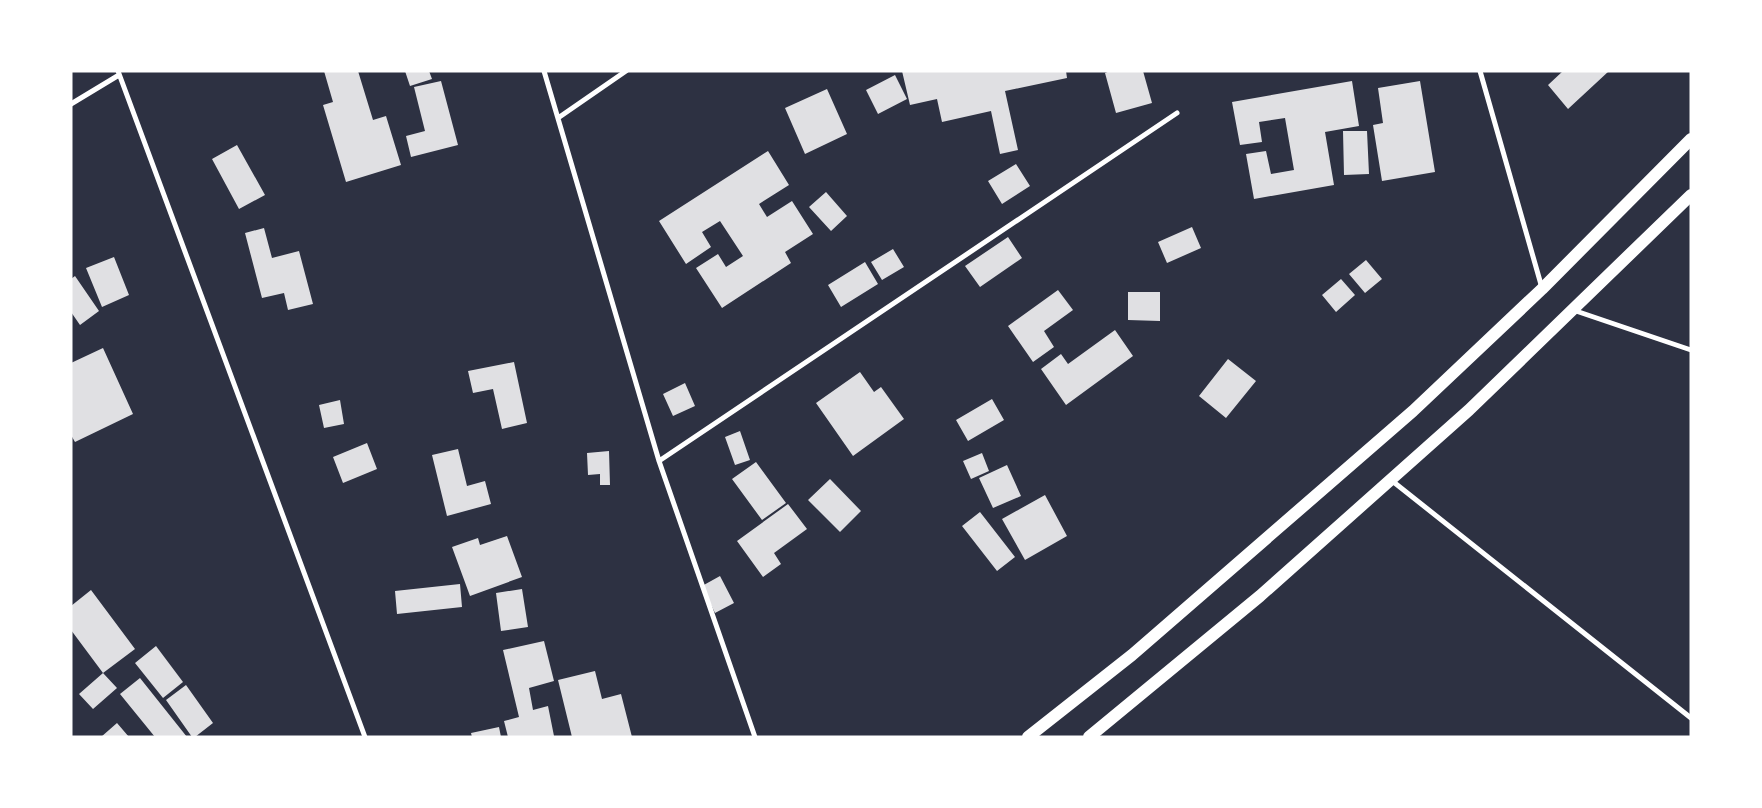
<svg xmlns="http://www.w3.org/2000/svg" width="1762" height="808" viewBox="0 0 1762 808" font-family="Lato,sans-serif">
<rect width="100%" height="100%" fill="#2d3142"/>
<path fill="#e0e0e3" d="M324 71H358L373 120 386 116 401 165 346 182 323 105 333 102Z
M405 71H429L432 79 410 86Z
M902 71H1066L1067 78 1005 91 1018 150 1000 154 991 111 942 122 937 99 910 105Z
M1110 71H1143L1152 103 1116 113 1105 73Z
M1563 71H1609L1568 109 1548 85Z
M895 75 907 99 878 114 866 90Z
M441 81 458 145 411 157 406 136 425 131 414 87Z
M1352 81 1359 126 1325 132 1334 185 1254 199 1246 154 1266 151 1271 174 1294 170 1285 118 1259 122 1262 142 1240 145 1232 102Z
M1420 81 1435 172 1382 181 1373 125 1383 123 1378 88Z
M827 89 847 134 805 154 785 108Z
M1343 131H1367L1369 174 1344 175Z
M237 145 265 195 239 209 212 159Z
M768 151 789 185 759 204 767 217 792 201 813 234 785 252 791 263 722 308 696 268 718 254 726 267 743 256 720 221 702 232 711 247 686 264 659 221Z
M1016 164 1030 186 1002 204 988 181Z
M826 192 847 216 831 231 809 207Z
M1192 227 1201 248 1167 263 1158 242Z
M264 228 272 258 299 251 313 304 288 310 284 293 262 298 245 233Z
M1008 237 1022 258 980 287 965 266Z
M893 249 904 267 882 280 871 262Z
M114 257 129 295 102 307 86 268Z
M1366 260 1382 279 1365 293 1349 274Z
M865 262 878 284 841 307 828 285Z
M75 276 99 311 80 325 71 312V279Z
M1341 279 1355 295 1336 312 1322 295Z
M1058 290 1073 310 1044 331 1054 347 1033 362 1008 326Z
M1128 292H1160V321L1128 320Z
M1115 330 1133 356 1066 405 1041 369 1061 354 1068 364Z
M103 348 133 414 75 442 71 435V363Z
M1228 359 1256 381 1226 418 1199 396Z
M514 362 527 423 502 429 493 389 473 393 468 371Z
M860 372 874 392 881 387 904 419 853 456 816 403Z
M685 383 695 406 673 416 663 394Z
M992 399 1004 420 968 441 956 420Z
M340 400 344 424 324 428 319 405Z
M740 431 750 460 735 465 725 437Z
M367 443 377 469 343 483 333 457Z
M458 449 467 486 485 481 491 504 447 516 432 455Z
M609 451 610 485H600V474L588 475 587 453Z
M982 453 989 471 971 479 963 461Z
M756 462 786 503 762 520 732 479Z
M1007 465 1021 496 993 508 979 478Z
M830 479 861 511 840 532 808 500Z
M1045 495 1067 536 1025 560 1002 519Z
M788 504 807 529 774 553 781 564 763 577 737 541Z
M980 512 1015 557 997 571 962 526Z
M507 536 522 577 470 596 452 547 478 538 480 545Z
M720 576 734 603 715 613 702 586Z
M460 584 462 607 397 614 395 591Z
M522 589 528 627 501 631 496 593Z
M91 590 135 649 103 673 71 630V606Z
M544 641 554 681 529 688 533 710 548 706 554 736 508 737 504 721 519 717 503 650Z
M156 646 183 682 163 698 135 663Z
M595 671 602 699 621 694 632 737H572L558 680Z
M103 673 117 688 93 709 79 694Z
M140 678 187 737H155L120 694Z
M186 685 213 723 195 737H192L166 700Z
M117 723 129 737H101Z
M499 727 501 737H472L471 733Z"/>
<g fill="none" stroke-linecap="round" stroke-linejoin="round">
<path stroke="#fff" stroke-width="5" d="M118 71 365 737
M544 71 659 461 755 737
M1480 71 1542 288
M71 104 119 75
M558 118 626 71
M1573 310 1691 350
M659 461 1177 113
M1391 480 1691 718"/>
<path stroke="#fff" stroke-width="12" d="M1028 737 1132 655 1413 411 1542 289 1691 139
M1089 737 1260 596 1469 410 1691 195"/>
</g>
<rect width="1762" height="808" fill="none" stroke="#ffffff" stroke-width="145"/>
</svg>
